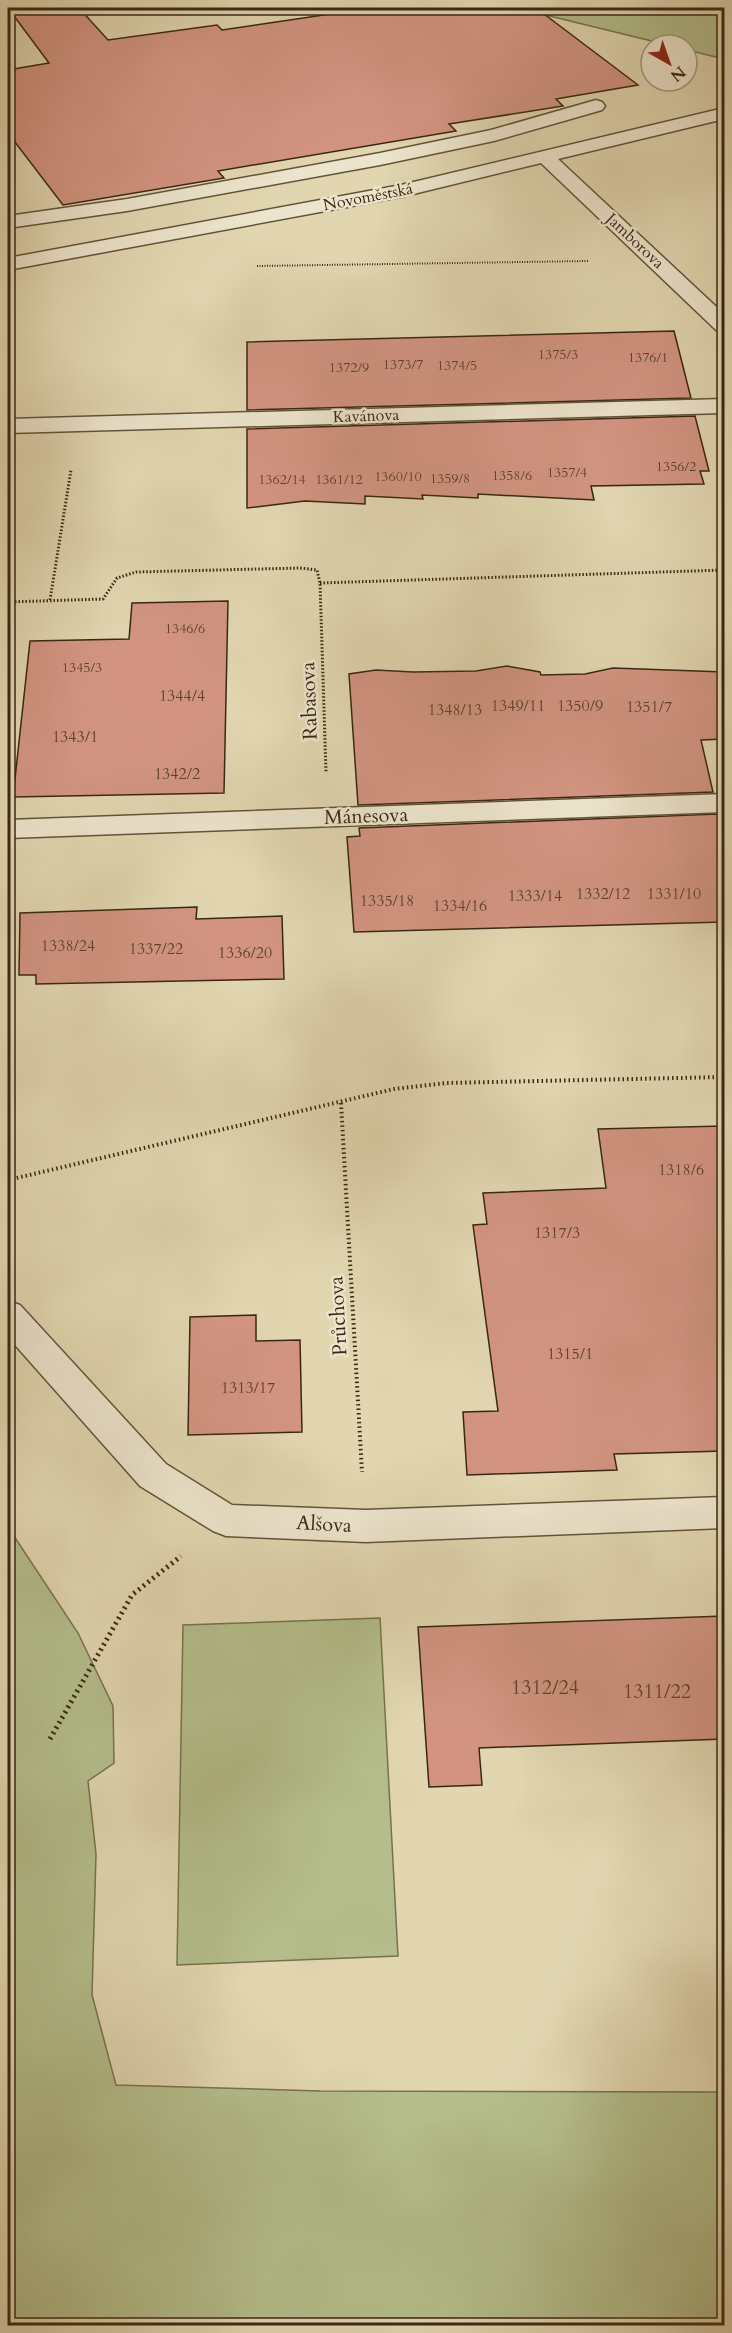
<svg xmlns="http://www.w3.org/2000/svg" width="732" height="2333" viewBox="0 0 732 2333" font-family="Cardo,serif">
<rect width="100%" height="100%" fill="#e1d6b0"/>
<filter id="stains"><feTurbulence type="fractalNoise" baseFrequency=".00333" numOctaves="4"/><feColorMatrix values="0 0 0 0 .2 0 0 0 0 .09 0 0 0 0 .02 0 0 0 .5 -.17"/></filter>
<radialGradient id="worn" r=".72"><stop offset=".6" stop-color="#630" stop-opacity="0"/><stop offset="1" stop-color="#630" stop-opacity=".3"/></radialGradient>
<path fill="#b4bd8b" stroke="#76724f" stroke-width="1.5" d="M517 8H724V59L687 50V45H668Z
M8 1527 78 1633 113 1706 114 1763 88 1781 96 1854 92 1995 116 2085 320 2091 724 2092V2325H8Z
M380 1618 398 1956 177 1965 183 1625Z"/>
<path fill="#d29481" stroke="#392713" stroke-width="1.5" d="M8 8H79L108 40 217 25 222 30 371 8H536L638 85 556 99 563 106 449 124 456 131 218 171 224 178 63 205 8 133V70L49 63Z
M674 331 691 398 247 410V342Z
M695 416 709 471H700L704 484 591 486 594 500 478 494V498L422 495 423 499 365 496V504L305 501 247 508V429Z
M228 601 224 793 13 797 30 641 129 639 132 603Z
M507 666 540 672 541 675 585 674 613 668 724 672V739L701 740 713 792 358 805 349 674 376 670 413 672 476 671Z
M718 814 724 843V922L354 932 347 837 360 836 359 828Z
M197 907 196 919 282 916 284 979 36 984V975H19L20 913Z
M724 1126V1451L614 1454 617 1470 467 1475 463 1412 498 1411 473 1225 487 1224 483 1193 606 1188 598 1129Z
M256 1315V1341L300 1340 302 1432 188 1435 190 1317Z
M724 1616V1739L479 1748 482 1785 429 1787 418 1627Z"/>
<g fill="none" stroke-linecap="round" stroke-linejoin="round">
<g stroke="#63533a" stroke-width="3">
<path id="minor" d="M596 100 602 102 605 106 602 110 494 141 380 165 127 211 8 228V216L127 199 380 153 491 130Z
M724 108V119L558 159 724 314V331L716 330 541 163 401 197 8 270V258L401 185Z
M724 399V413L8 433V419Z
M724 794V812L8 838V820Z
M8 1301 20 1305 166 1464 232 1505 366 1510 724 1497V1528L366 1542 226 1536 213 1531 140 1486 8 1337Z"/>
</g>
<path stroke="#392713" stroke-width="2" stroke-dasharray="1 1.5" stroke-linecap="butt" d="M257 266 588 261"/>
<path stroke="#392713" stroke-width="3" stroke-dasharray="1.5 2" stroke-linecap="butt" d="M320 583 724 570
M50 600 71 470
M8 602 103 599 117 578 136 572 300 568 317 570 320 583 326 772"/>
<path stroke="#392713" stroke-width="4" stroke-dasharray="1.5 3" stroke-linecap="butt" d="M341 1103 362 1472
M8 1180 394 1089 446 1083 724 1077"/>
<path stroke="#392713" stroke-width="5" stroke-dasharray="2 4" stroke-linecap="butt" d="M50 1739 132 1595 181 1556"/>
<use href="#minor" fill="#ece4cc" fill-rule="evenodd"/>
</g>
<g text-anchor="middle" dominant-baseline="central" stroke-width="5" stroke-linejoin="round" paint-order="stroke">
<g font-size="14" fill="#5f422e">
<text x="558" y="354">1375/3</text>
<text x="648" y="357">1376/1</text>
<text x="403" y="364">1373/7</text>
<text x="457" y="365">1374/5</text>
<text x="349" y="367">1372/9</text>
<text x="676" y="466">1356/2</text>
<text x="567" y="472">1357/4</text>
<text x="512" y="475">1358/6</text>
<text x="398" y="476">1360/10</text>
<text x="450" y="478">1359/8</text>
<text x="282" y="479">1362/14</text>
<text x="339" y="479">1361/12</text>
<text x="185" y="628">1346/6</text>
<text x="82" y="667">1345/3</text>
</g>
<g font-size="16" fill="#392713" stroke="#ece4cc">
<text transform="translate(368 197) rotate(-11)">Novoměstská</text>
<text transform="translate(635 241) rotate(43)">Jamborova</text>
<text transform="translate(366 416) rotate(-2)">Kavánova</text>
</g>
<g font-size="16" fill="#5f422e">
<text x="182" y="696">1344/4</text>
<text x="518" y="706">1349/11</text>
<text x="580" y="706">1350/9</text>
<text x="649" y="707">1351/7</text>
<text x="455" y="710">1348/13</text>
<text x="75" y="737">1343/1</text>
<text x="177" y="774">1342/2</text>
<text x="603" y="894">1332/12</text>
<text x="674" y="894">1331/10</text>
<text x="535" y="896">1333/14</text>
<text x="387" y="901">1335/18</text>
<text x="460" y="906">1334/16</text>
<text x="68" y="946">1338/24</text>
<text x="156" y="949">1337/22</text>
<text x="245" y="953">1336/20</text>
<text x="681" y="1170">1318/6</text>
<text x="557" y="1233">1317/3</text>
<text x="570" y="1354">1315/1</text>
<text x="248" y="1388">1313/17</text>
</g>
<g font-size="20" fill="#392713" stroke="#ece4cc">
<text transform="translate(309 701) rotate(-92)">Rabasova</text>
<text transform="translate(366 816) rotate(-2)">Mánesova</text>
<text transform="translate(338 1316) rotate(-93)">Průchova</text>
<text transform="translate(324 1524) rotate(3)">Alšova</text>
</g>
<g font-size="20" fill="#5f422e">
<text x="545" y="1687">1312/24</text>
<text x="657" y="1691">1311/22</text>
</g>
</g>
<rect width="732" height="2333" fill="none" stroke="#e1d6b0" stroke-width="30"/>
<rect x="9" y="9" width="714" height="2315" fill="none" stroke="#392713" stroke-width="3"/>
<rect x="15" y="15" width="702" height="2303" fill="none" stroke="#392713" stroke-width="1.5"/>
<g transform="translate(669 63) rotate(140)"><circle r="28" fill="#ece4cc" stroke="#a49882" stroke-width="1.5"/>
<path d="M0-4.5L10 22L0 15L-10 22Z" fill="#8f2418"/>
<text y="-9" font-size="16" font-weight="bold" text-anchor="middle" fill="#392713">N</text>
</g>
<rect width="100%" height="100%" filter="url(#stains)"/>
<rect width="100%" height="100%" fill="url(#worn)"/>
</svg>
